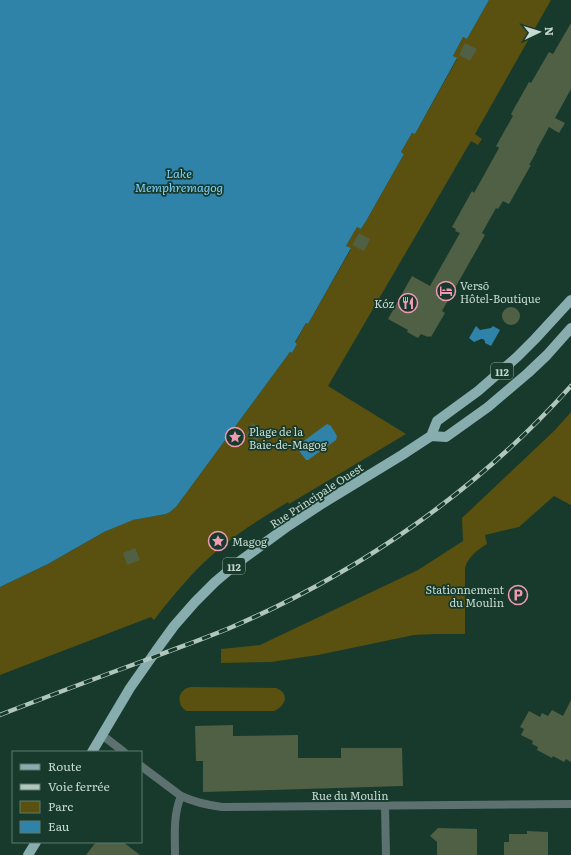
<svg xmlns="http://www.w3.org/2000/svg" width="571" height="855" viewBox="0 0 571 855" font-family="Literata,serif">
<rect width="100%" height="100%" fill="#173a2d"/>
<path fill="#5a500f" d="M489 0H551L475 134 482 139 478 145 471 141 328 386 406 434 289 504 288 502C264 517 240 531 219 549 194 570 174 594 154 620L151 617 0 675V587L48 564 104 532 132 520 166 514 170 512 176 507 290 352 292 353 297 344 295 343 306 323 308 324 351 249 346 246 357 227 361 229 366 221 404 154 401 152 412 133 415 134 457 59 453 56 463 37 467 39Z
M571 412V505L554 496 519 527 485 535 487 544C477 550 468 557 465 568V634H436L414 635 318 655 271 662 221 663V649L260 645 418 570 463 541 462 518 555 430Z
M193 687 276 688C290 693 286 706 274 711H187C178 707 176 693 187 688 189 687 191 687 193 687Z"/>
<path fill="#3083a8" d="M0 0H489L467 39 463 37 453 56 457 58 415 134 412 133 401 152 404 154 366 221 361 229 357 227 346 246 351 248 308 324 306 323 295 342 297 344 292 353 290 352 176 507 170 512 166 514 133 520 104 532 48 564 0 587Z
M476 326 480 330 491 328 493 326 500 330 491 346 485 343V341L483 339H481L474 342 469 338Z
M327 424 331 426 337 436 336 440 308 460H306L297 448 298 445Z"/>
<path fill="#506044" d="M571 23V89L555 118 565 123 559 133 549 127 536 151H537L529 165H531L509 204 503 201 498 209 496 208 482 233 485 235 442 311 445 313 431 337 429 336 428 337 421 334 418 338 407 332 408 330 388 319 412 276 430 286 460 233 455 231 456 229 452 227 472 191 474 193 499 148 496 146 513 116 511 114 529 82 531 83 549 52 553 54Z
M465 43 477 49 470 61 459 55Z
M359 233 370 239 364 251 352 245Z
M502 316a9 9 0 1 1 18 0a9 9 0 1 1-18 0Z
M252 423 264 429 257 441 246 435Z
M135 548 140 560 127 565 123 553Z
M571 700V762L566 759 564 762 553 756 552 758 537 750 538 747 532 744 533 741 521 735 524 729 520 727 529 711 540 717 542 713 548 716 552 710 563 716Z
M233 725V736L298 735V758H341V748H402L403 786 203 792V761H196L195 726Z
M438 828 477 829V855H437V842L430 836Z
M527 831 548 832V855H504V842H509V834H527Z
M96 842H123L140 855H86Z"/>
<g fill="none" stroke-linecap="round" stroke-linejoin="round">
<path stroke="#5e7171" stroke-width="8" d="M385 806 386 855
M175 855C175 835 173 815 181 796"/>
<path stroke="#5e7171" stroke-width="8" d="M102 735 124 752
M141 766 181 796C194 802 207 805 222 807L571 804"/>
<path stroke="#88adaf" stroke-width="10" d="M431 436 446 437 488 407 528 373 547 355 571 328
M92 752 130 688 158 648 174 626 195 602 215 582 240 561 288 526 320 505 402 455 431 436 437 421 478 391 517 357 535 339 571 300
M28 855 36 842"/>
<g stroke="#b0c6bc" stroke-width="4.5">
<path id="rail" d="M0 715C51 695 102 676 154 657 180 647 206 638 232 627 360 572 478 490 571 386"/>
</g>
<use href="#rail" stroke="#173a2d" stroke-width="3" stroke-dasharray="9" stroke-linecap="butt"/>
</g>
<defs>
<g id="hotel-ring" transform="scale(1)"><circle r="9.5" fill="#173a2d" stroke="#f19ab3" stroke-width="1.5"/><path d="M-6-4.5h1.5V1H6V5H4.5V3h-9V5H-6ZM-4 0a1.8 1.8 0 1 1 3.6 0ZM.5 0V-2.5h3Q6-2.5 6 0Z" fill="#f19ab3"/></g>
<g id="restaurant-ring" transform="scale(1)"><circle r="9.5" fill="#173a2d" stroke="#f19ab3" stroke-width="1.5"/><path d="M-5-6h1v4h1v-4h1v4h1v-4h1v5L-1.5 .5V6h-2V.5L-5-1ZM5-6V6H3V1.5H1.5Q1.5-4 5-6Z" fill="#f19ab3"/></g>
<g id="sight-ring" transform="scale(1)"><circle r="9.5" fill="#173a2d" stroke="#f19ab3" stroke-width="1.5"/><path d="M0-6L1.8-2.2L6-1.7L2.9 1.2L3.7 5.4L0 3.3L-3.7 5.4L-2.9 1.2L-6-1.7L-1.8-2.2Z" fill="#f19ab3"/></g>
<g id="parking-ring" transform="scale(1)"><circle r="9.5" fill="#173a2d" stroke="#f19ab3" stroke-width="1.5"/><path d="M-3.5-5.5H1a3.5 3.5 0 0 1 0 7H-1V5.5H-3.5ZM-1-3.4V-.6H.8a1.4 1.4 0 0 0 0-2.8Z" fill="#f19ab3"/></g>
</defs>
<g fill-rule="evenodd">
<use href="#hotel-ring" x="446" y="291"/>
<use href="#restaurant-ring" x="408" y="303"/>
<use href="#sight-ring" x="235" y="437"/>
<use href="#sight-ring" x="218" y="541"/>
<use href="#parking-ring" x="518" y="595"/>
</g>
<g text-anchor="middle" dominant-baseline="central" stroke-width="3.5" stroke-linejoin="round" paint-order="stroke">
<g fill="#173a2d" stroke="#92aaa0" stroke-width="1">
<rect x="491" y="363" width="22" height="16" rx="3"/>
<rect x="223" y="558" width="22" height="16" rx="3"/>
</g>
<g font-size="10" font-weight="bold" fill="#c6dad1">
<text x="502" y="371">112</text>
<text x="234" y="566">112</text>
</g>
<g font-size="11" fill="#c6dad1" stroke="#173a2d" text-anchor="start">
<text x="460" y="285">Versō<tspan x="460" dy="13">Hôtel-Boutique</tspan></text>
<text x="394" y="303" text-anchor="end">Kóz</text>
<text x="249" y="431">Plage de la<tspan x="249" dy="13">Baie-de-Magog</tspan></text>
<text x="232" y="541">Magog</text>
<text x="504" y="589" text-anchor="end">Stationnement<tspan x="504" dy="13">du Moulin</tspan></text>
</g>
<g font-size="11" fill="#c6dad1" stroke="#173a2d">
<text transform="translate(316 495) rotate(-33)">Rue Principale Ouest</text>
<text x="350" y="795">Rue du Moulin</text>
</g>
<g font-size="12" font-style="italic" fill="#7cd0fb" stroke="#173a2d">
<text x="179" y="173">Lake<tspan x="179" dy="14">Memphremagog</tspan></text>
</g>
</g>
<rect x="12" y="751" width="130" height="92" fill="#173a2d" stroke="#5d7a6f"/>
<rect x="20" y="764" width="20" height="6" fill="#88adaf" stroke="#5d7a6f"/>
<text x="48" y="771" font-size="12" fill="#c6dad1">Route</text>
<rect x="20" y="784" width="20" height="6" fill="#b0c6bc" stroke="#5d7a6f"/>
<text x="48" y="791" font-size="12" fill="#c6dad1">Voie ferrée</text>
<rect x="20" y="801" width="20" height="12" fill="#5a500f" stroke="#5d7a6f"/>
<text x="48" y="811" font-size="12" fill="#c6dad1">Parc</text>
<rect x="20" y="821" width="20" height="12" fill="#3083a8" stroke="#5d7a6f"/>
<text x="48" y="831" font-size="12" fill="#c6dad1">Eau</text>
<g transform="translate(539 32) rotate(86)" stroke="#173a2d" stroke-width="3" paint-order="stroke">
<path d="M0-3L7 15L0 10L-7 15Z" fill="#c6dad1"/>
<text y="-6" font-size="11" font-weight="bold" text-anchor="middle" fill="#c6dad1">N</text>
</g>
</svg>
